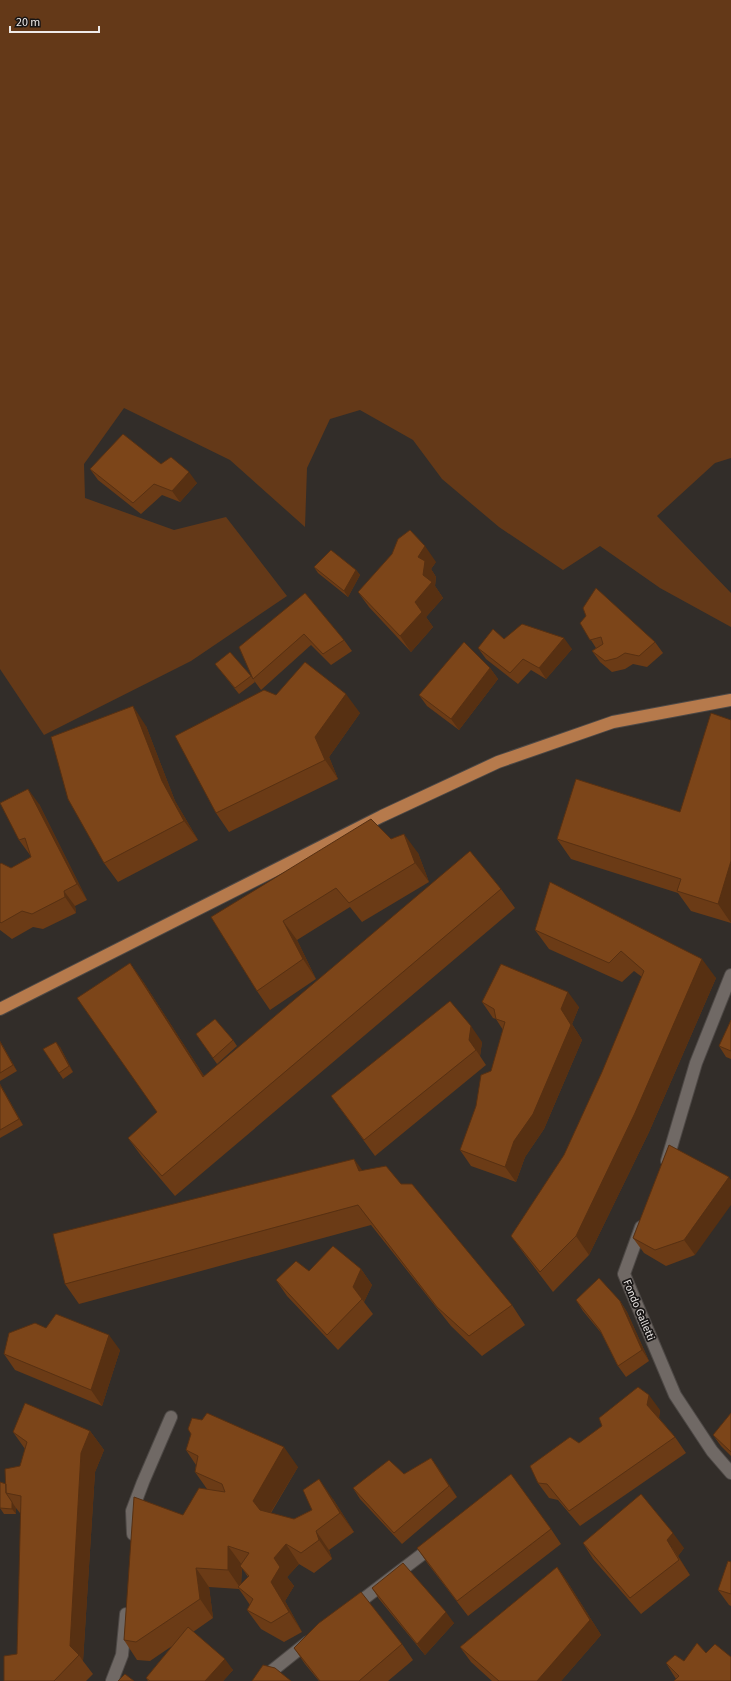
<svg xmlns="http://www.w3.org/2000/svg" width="731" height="1681" viewBox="0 0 731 1681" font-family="'Source Sans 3',sans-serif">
<rect width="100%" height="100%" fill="#322d29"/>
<path fill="#643918" d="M0 0H731V458L715 463 657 516 731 593V627L660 588 600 546 563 570 499 527 442 479 413 440 360 410 330 419 307 468 305 527 230 460 124 408 84 464 85 498 174 530 226 517 287 596 191 661 44 735 0 669Z"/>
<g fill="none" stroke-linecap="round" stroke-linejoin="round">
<g stroke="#4d4845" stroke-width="14">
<path id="minor" d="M667 1161 696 1063 731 975
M641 1227 624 1274 675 1395 712 1451 731 1473
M133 1534 132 1511 143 1482 171 1417
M353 1607 433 1546
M112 1681 122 1655 126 1614
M265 1681 273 1670 308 1642"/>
</g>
<g stroke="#4d4845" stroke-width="14">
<path id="major" d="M0 1009 382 816 498 762 613 722 731 700"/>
</g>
<use href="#minor" stroke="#706965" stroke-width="12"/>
<use href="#major" stroke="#b67a4c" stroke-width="12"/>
</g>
<path fill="#6b3b16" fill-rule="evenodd" d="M161 464 197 483 180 502 162 495 141 514 98 480 90 469Z
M436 562 431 569 436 577 435 586 443 598 426 617 433 627 411 652 369 607 358 592Z
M314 567 356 570 360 575 348 597 318 573Z
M305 593 344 640 352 651 331 665 311 645 261 690 253 679Z
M580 623 655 642 663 653 647 667 633 664 625 669 612 672 600 662 592 651 596 648Z
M504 639 572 649 546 679 531 670 518 684 486 659 478 648Z
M215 664 251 676 255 682 239 694Z
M490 668 498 679 459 730 427 706 419 695Z
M276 695 360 713 329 757 338 779 229 832 216 813Z
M731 720V923L691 911 678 893 571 859 557 839 680 812Z
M146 726 175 801 198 840 118 882 104 863Z
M39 804 87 900 75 906 76 913 43 929 33 927 12 939 0 930V864L11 868 31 857V855H30L19 840Z
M391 839 418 853 429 882 362 922 350 907 297 940 316 979 270 1010 257 991 211 917Z
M550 882 716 978 649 1132 589 1255 553 1292 525 1255 511 1236 564 1155 602 1072 642 977 634 971 622 982 549 949 535 930Z
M501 889 515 908 175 1196 142 1157 128 1138 157 1112 130 963 144 983 204 1076Z
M482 1002 579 1007 572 1024 582 1040 544 1129 525 1157 516 1182 471 1166 460 1150 491 1071 503 1030 496 1019 493 1018Z
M731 1020V1059L726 1057 719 1046Z
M196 1034 233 1040 237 1046 217 1064Z
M0 1041 17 1071 0 1081Z
M482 1042 480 1056 486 1065 375 1156 331 1096Z
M60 1047 73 1072 63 1079 43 1049Z
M0 1084 23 1125 0 1138Z
M669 1145 695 1255 666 1266 644 1253 633 1238Z
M362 1171 401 1184 512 1305 525 1325 482 1356 451 1326 371 1225 79 1304 65 1284Z
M361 1269 372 1285 364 1302 373 1314 338 1350 287 1296 276 1280Z
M576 1300 620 1301 627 1312 649 1361 626 1377 618 1366 602 1334 583 1311Z
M120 1350 102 1406 15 1370 4 1354Z
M660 1410 659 1418 675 1437 686 1453 580 1526 558 1500 549 1498 538 1483 579 1443Z
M731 1413V1456L721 1446 713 1435Z
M90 1431 104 1450 95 1472 83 1661 93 1674 86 1681H4L17 1654 21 1513H20L16 1508V1514H4L0 1508 6 1484 20 1466 25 1449 13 1432Z
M186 1450 298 1467 271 1513 294 1519 333 1499 354 1532 329 1550 332 1559 314 1573 299 1564 287 1577 294 1586 285 1601 302 1632 284 1642 261 1629 247 1610 250 1605 239 1589 209 1587 213 1618 193 1632 233 1670 223 1681H148L146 1678 172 1646 150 1661 137 1660 124 1640 183 1515 207 1489 195 1472 196 1465ZM242 1568 248 1577 241 1584Z
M431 1458 457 1497 402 1544 360 1499 353 1488 404 1474Z
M551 1529 561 1544 468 1616 428 1564 417 1548Z
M583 1543 684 1548 678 1556 690 1575 641 1614 593 1559Z
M731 1562V1606L729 1605 718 1590Z
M557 1567 568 1583 601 1635 561 1681H492L471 1662 460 1647Z
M372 1588 454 1623 425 1655 379 1599Z
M402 1644 413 1660 388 1681H319L305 1664 294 1648Z
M706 1653 676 1679 666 1663 684 1661Z"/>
<path fill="#573012" d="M189 472 197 483 180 502 172 491Z
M425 546 436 562 431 569 436 577 435 586 443 598 426 617 433 627 411 652 400 636 415 602 418 557Z
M356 570 360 575 348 597 344 591Z
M564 638 572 649 546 679 539 668Z
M490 668 498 679 459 730 451 719Z
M346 694 360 713 329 757 338 779 325 760 315 737Z
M133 706 146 726 175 801 198 840 184 821 162 781Z
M28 789 39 804 87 900 77 884Z
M404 834 418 853 429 882 415 863Z
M731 861V923L718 904Z
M64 891 75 906 76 913 65 897Z
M283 921 297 940 316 979 303 959Z
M702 959 716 978 649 1132 589 1255 576 1236Z
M130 963 144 983 217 1096 203 1077Z
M568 992 579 1007 572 1024 582 1040 544 1129 525 1157 516 1182 505 1167 561 1009Z
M471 1026 482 1042 480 1056 469 1040Z
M0 1041 17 1071 13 1065 0 1042Z
M56 1042 60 1047 73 1072 69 1066Z
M0 1084 23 1125 19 1119 0 1085Z
M354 1159 368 1178 359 1171Z
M729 1177 731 1180V1205L695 1255 684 1240Z
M361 1269 372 1285 364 1302 353 1287Z
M620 1301 627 1312 649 1361 642 1350Z
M109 1335 120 1350 102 1406 91 1390Z
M649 1395 660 1410 658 1421 647 1405Z
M90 1431 104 1450 95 1472 83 1661 79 1655 70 1646 81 1453Z
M284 1447 298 1467 266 1520 253 1501Z
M431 1458 439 1469 457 1497 449 1486Z
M319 1479 333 1499 354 1532 340 1513Z
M12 1502 16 1508V1514L12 1509Z
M316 1531 329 1550 332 1559 319 1540Z
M673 1533 684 1548 678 1556 690 1575 667 1540Z
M286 1544 299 1564 287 1577 294 1586 285 1601 302 1632 289 1612 271 1582 274 1558Z
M228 1546 242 1565 241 1589 228 1570Z
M557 1567 568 1583 601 1635 561 1681H537Z
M196 1568 209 1587 213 1618 200 1599Z
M446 1612 454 1623 425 1655 417 1644Z
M225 1659 233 1670 223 1681H205Z"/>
<path fill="#7c4519" stroke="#573012" d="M123 434 161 464 171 457 189 472 172 491 154 484 133 503 90 469Z
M410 530 425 546 418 557 425 561 423 575 432 582 415 602 422 612 400 636 358 592 392 554 398 539Z
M331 550 356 570 344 591 314 567Z
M596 588 655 642 639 656 625 653 617 658 605 661 592 651 603 644 601 637 590 640 580 623 586 616 583 608Z
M305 593 344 640 323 654 304 634 253 679 239 647Z
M522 624 564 638 539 668 523 659 510 673 478 648 493 629 504 639Z
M464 642 490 668 451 719 419 695Z
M230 652 251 676 235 688 215 664Z
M305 662 346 694 315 737 325 760 216 813 175 736 264 690 276 695Z
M133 706 162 781 184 821 104 863 68 799 51 737Z
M711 713 731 720V861L718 904 677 891 681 879 557 839 576 779 680 812Z
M28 789 77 884 64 891 65 897 32 914 22 911 1 923 0 922V864L1 863 11 868 31 857 25 838 19 840 0 803Z
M371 819 391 839 404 834 415 863 349 903 336 888 283 921 303 959 257 991 211 917Z
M470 851 501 889 162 1176 128 1138 157 1112 77 998 130 963 203 1077Z
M550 882 702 959 635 1113 576 1236 540 1272 511 1236 564 1155 602 1072 644 971 621 951 609 963 535 930Z
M501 964 568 992 561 1009 571 1025 533 1114 514 1141 505 1167 460 1150 476 1106 481 1075 491 1071 505 1022 496 1019 494 1009 482 1002Z
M450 1001 471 1026 469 1040 476 1050 364 1140 331 1096Z
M215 1019 233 1040 213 1058 196 1034Z
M731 1020V1051L719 1046Z
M0 1042 13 1065 0 1073Z
M56 1042 69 1066 59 1073 43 1049Z
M0 1085 19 1119 0 1130Z
M669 1145 729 1177 684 1240 655 1250 633 1238Z
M354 1159 359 1171 386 1166 401 1184H412L512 1305 469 1336 437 1307 358 1205 65 1284 53 1234Z
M333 1246 361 1269 353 1287 362 1299 327 1335 276 1280 296 1261 309 1271Z
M599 1278 620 1301 642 1350 618 1366 600 1330 576 1300Z
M56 1314 109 1335 91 1390 4 1354 9 1333 35 1323 46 1328Z
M638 1387 649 1395 647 1405 675 1437 569 1511 547 1484 538 1483 530 1466 570 1437 579 1443 602 1426 599 1418Z
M25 1403 90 1431 81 1453 70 1646 79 1655 54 1681H4V1656L17 1654 21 1496 6 1493 5 1469 20 1466 27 1442 13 1432Z
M207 1413 284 1447 253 1501 260 1510 294 1519 312 1510 303 1490 319 1479 340 1513 316 1531 319 1540 301 1553 286 1544 274 1558 280 1567 271 1582 289 1612 271 1623 247 1610 253 1599 238 1587 249 1576 240 1566 249 1553 228 1546V1570L196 1568 200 1599 136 1642 124 1640 134 1497 183 1515 199 1488 225 1492 222 1484 195 1472 198 1456 186 1450 191 1434 188 1429 192 1418 202 1420Z
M731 1413V1452L713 1435Z
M431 1458 449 1486 394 1533 353 1488 389 1460 404 1474Z
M511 1474 551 1529 457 1601 417 1548Z
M0 1482 6 1484V1493L12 1502V1509L0 1508Z
M641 1494 673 1533 667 1540 679 1560 630 1598 583 1543Z
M728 1561 731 1562V1594L718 1590Z
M403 1563 446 1612 417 1644 372 1588Z
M557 1567 590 1620 537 1681H499L460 1647Z
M361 1592 402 1644 359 1681H320L294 1648 319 1623Z
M188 1627 225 1659 205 1681H150L146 1678Z
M697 1643 706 1653 715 1644 731 1657V1681H674L679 1676 666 1663 675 1655 684 1661Z
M263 1665 275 1668 291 1681H252Z
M125 1674 134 1681H118Z"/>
<g text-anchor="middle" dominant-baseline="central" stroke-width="3.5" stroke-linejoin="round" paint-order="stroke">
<g font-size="11" fill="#efebe9" stroke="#181514">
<text transform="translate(639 1310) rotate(67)">Fondo Galletti</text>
</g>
</g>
<path d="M10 26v6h89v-6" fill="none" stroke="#efebe9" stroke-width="2"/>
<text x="16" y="26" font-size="12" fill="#efebe9" stroke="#181514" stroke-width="3" paint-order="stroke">20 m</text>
</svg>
